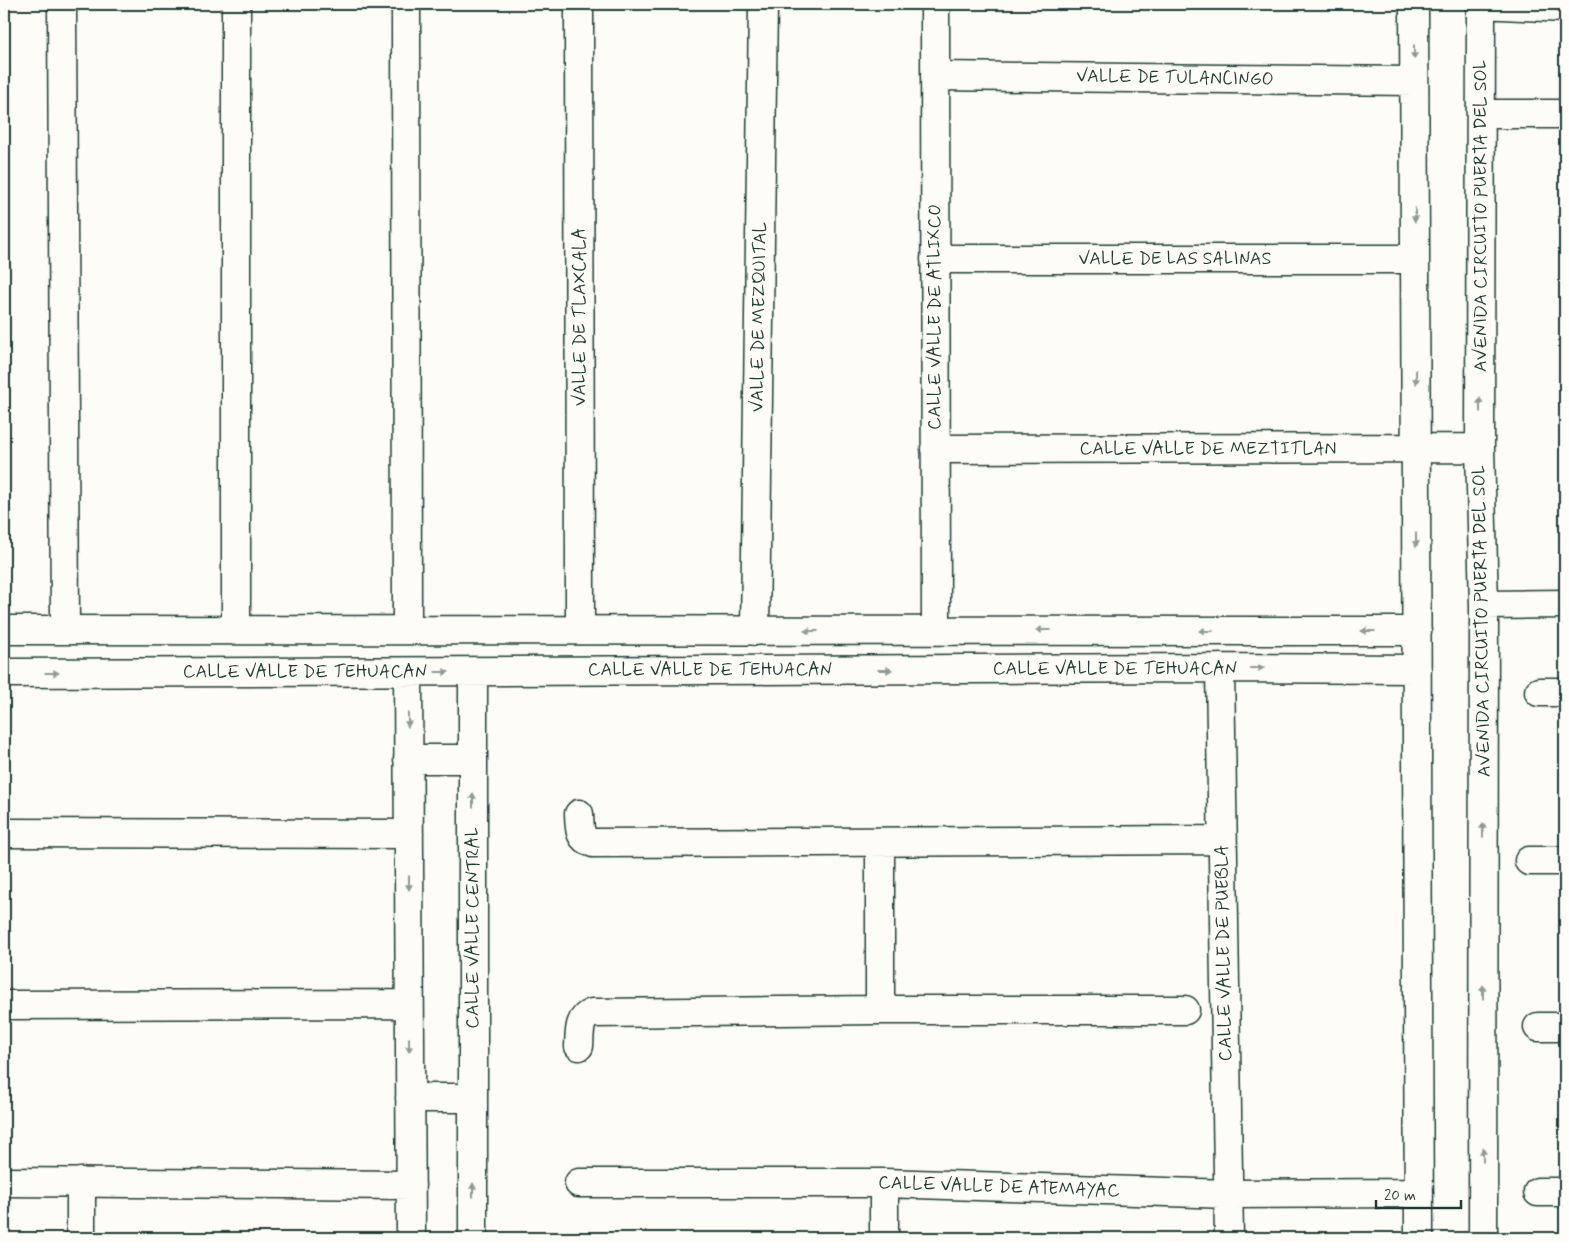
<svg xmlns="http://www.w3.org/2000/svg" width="1569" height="1242" viewBox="0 0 1569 1242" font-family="Mynerve,sans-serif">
<rect width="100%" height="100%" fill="#fdfcf7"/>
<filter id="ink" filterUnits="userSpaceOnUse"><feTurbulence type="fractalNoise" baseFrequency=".02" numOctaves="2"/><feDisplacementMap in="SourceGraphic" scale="10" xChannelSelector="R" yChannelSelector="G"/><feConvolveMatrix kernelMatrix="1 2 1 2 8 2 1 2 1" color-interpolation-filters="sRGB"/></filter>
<g filter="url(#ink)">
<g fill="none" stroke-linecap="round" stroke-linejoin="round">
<g stroke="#1f3d34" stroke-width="31">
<path id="minor" d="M62 4 65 630
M236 4V630
M406 4 407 630
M579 4 580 630
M935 4 936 630
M1414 4 1419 1238
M1481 4 1480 448 1484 605 1483 1238
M1481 4 1565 8
M935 76 1414 81
M1481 114H1565
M935 259H1415
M935 449 1480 448
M1484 605 1565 604
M4 630 1417 631
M755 631 763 4
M1220 668 1229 1238
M408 672 411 1238
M4 673 1220 668 1417 669
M1539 692H1565
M408 759H473
M579 814C580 827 578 839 593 843L1222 840
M4 833 409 834
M880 842V1010
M1529 861H1565
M4 1005 409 1004
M1538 1027H1565
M579 1046C580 1033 578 1018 592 1013L880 1010H1185
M410 1098H473
M4 1182 411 1185
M81 1182V1238
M579 1183H884L1229 1194 1419 1193
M884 1183V1238
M1538 1192H1565
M473 1238V672"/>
</g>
<use href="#minor" stroke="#fdfcf7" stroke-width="28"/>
</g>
<defs><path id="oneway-solid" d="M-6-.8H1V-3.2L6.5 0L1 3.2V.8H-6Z" transform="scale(1.25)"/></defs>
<g fill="#8e9c96">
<use href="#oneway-solid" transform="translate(1414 52) rotate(90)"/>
<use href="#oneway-solid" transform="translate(1415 215) rotate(90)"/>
<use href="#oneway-solid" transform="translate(1416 377) rotate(90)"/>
<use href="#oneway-solid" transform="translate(1480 405) rotate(-90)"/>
<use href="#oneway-solid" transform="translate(1416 540) rotate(90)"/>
<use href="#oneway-solid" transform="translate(1043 630) rotate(-180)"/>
<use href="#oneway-solid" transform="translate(811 631) rotate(180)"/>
<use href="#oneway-solid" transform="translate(1206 631) rotate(-180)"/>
<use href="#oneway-solid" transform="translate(1368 631) rotate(-180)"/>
<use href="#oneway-solid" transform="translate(1257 668)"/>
<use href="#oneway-solid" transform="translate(885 670)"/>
<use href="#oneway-solid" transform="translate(442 672)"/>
<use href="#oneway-solid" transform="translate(52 673)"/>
<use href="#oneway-solid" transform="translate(408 720) rotate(90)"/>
<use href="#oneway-solid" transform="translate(473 800) rotate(-90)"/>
<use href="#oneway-solid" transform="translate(1483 830) rotate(-90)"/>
<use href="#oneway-solid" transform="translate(409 883) rotate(90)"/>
<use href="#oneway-solid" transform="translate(1483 992) rotate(-90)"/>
<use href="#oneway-solid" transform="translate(409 1045) rotate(90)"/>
<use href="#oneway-solid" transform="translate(1483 1155) rotate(-90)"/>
<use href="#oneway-solid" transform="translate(473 1190) rotate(-90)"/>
</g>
</g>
<g text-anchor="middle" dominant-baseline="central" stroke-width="4" stroke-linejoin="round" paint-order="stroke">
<g font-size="18" fill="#1f3d34" stroke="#fdfcf7">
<text transform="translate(1175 78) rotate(1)">VALLE DE TULANCINGO</text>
<text transform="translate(1481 216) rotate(-90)">AVENIDA CIRCUITO PUERTA DEL SOL</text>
<text x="1175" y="259">VALLE DE LAS SALINAS</text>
<text transform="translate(580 317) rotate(-90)">VALLE DE TLAXCALA</text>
<text transform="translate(759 317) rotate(-89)">VALLE DE MEZQUITAL</text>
<text transform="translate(935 317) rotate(-90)">CALLE VALLE DE ATLIXCO</text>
<text x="1208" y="449">CALLE VALLE DE MEZTITLAN</text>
<text transform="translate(1482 621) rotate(-91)">AVENIDA CIRCUITO PUERTA DEL SOL</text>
<text x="1115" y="669">CALLE VALLE DE TEHUACAN</text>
<text x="710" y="670">CALLE VALLE DE TEHUACAN</text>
<text x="305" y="672">CALLE VALLE DE TEHUACAN</text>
<text transform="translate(473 928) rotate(-90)">CALLE VALLE CENTRAL</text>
<text transform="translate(1224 953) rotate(-91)">CALLE VALLE DE PUEBLA</text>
<text transform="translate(999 1187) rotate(2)">CALLE VALLE DE ATEMAYAC</text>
</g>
</g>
<rect width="1569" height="1242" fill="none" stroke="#fdfcf7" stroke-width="20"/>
<rect x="10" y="10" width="1549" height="1222" fill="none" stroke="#1f3d34" stroke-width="2" filter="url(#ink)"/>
<path d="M1376 1200v8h85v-8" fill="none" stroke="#1f3d34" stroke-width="2.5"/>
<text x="1384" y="1200" font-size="15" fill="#1f3d34" stroke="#fdfcf7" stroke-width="4" paint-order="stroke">20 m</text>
</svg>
